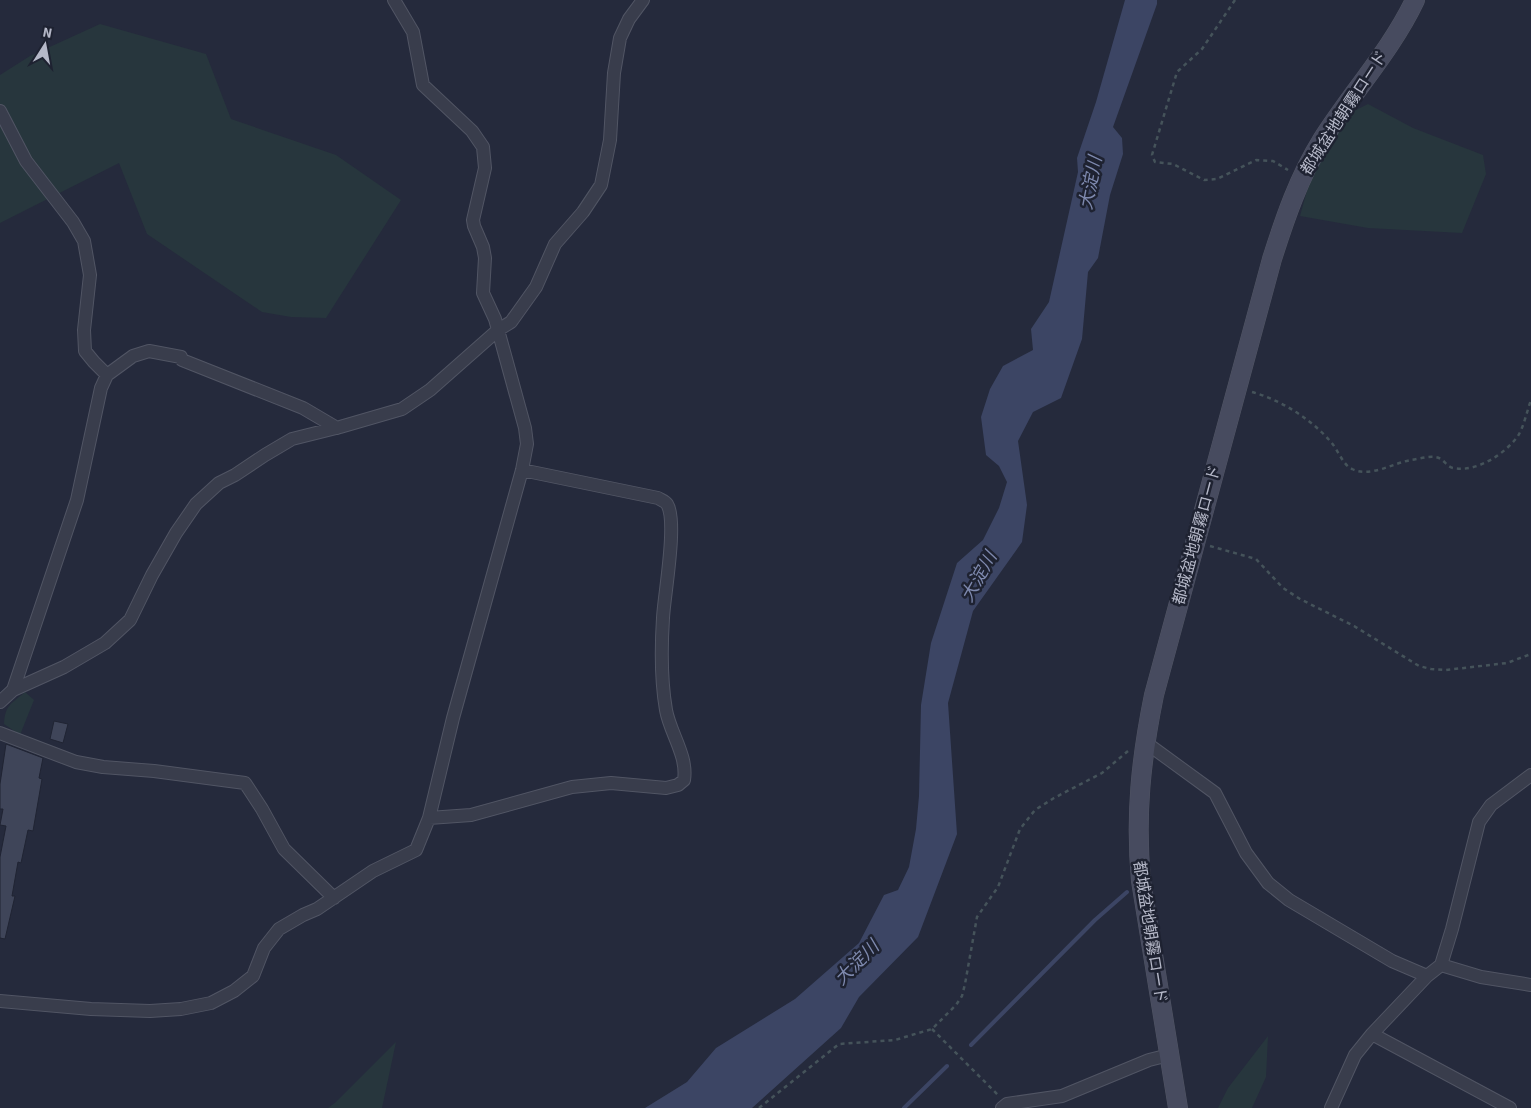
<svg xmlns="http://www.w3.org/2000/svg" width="1531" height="1108" viewBox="0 0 1531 1108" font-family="'Source Sans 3','Noto Sans JP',sans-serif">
<rect width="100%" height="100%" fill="#252a3c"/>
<path fill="#27363d" d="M100 24 206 54 231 119 336 155 401 200 326 318 291 317 262 312 147 234 119 163 0 223V75L30 56Z
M1368 104 1413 128 1483 155 1486 174 1462 233 1368 228 1300 216 1311 176 1331 135 1350 113Z
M25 692 34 700 20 735 4 724C5 705 11 704 25 692Z
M1268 1036 1266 1077 1252 1108H1218L1228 1088Z
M396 1042 382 1108H328L336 1102Z"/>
<path fill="#3c4564" d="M1125 0H1157V4L1113 127 1122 138 1123 154 1110 195 1098 258 1088 272 1082 339 1061 398 1033 412 1018 441 1027 505 1022 542 973 611 948 703 957 834 918 937 859 997 841 1028 752 1108H645L687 1082 716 1048 795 999 859 943 884 895 898 890 909 867 916 829 919 796 921 705 931 643 957 563 983 540 999 508 1007 482 999 466 986 455 981 417 990 389 1003 366 1033 350 1031 329 1049 302 1078 172 1077 158 1096 102Z"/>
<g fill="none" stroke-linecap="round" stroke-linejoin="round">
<path stroke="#3c4564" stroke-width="4" d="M971 1045 1095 920 1127 892
M904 1108 947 1066"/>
</g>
<path fill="#3f4559" stroke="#202433" d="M54 721 68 724 63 743 50 739Z
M6 744 43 758 39 778 42 779 33 831 28 830 21 863 18 862 12 896H15L5 939 0 938V857L6 826 0 825 3 809H0V784Z"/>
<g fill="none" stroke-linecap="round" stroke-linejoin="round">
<g stroke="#515564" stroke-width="14">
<path id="street" d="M0 111 26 161 73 222 84 241 90 275 84 330 85 351 94 362 107 375
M13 690 77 500 101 388 107 375 133 356 149 351 181 357 182 360 303 408 337 428
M0 702 13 690 64 667 105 643 130 620 152 575 176 533 196 504 219 483 235 475 265 455 292 439 340 427 402 409 430 390 498 330 511 322 536 287 555 244 583 212 601 185 610 140 614 73 620 38 629 19 643 0
M0 733 76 762 103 767 154 771 245 783 262 809 284 849 334 898
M1145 742 1215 793 1246 853 1268 883 1289 900 1392 961 1427 976
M429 818 471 815 572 787 611 783 666 788 678 785 684 780C688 756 670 733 666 710 661 681 661 649 663 618 664 596 678 521 667 504 665 501 661 500 658 498L522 470
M1441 965 1481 977 1531 985
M0 1001 91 1009 150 1011 181 1009 211 1003 234 991 253 976 264 948 279 929 303 915 317 909 373 871 416 850 429 818 453 718 522 470 527 444 525 428 495 319 483 293 485 258 483 247 474 226 473 220 485 168 483 147 472 131 423 85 413 32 394 0
M1372 1034 1510 1108
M1002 1108 1007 1104 1062 1096 1149 1060 1169 1055
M1331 1108 1355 1055 1372 1034 1427 976 1441 965 1452 929 1479 822 1491 805 1531 775"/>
</g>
<g stroke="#515564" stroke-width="20">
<path id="secondary" d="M1178 1108 1141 881C1135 815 1141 759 1154 695L1272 259C1285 218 1299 177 1322 140 1351 94 1392 49 1415 0"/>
</g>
<path stroke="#45535a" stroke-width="2.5" stroke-dasharray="4 4" stroke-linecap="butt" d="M1235 0 1202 49 1177 72 1152 155 1155 162 1173 164 1204 180 1217 179 1256 160 1273 161 1288 170
M1252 392C1281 400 1311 419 1331 442 1338 450 1343 465 1352 469 1370 478 1393 463 1411 460 1420 459 1433 454 1441 459 1445 462 1448 467 1453 468 1476 473 1505 454 1518 436 1524 426 1527 411 1531 400
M1210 546 1256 559 1283 588 1300 599 1354 626 1419 666 1431 669 1446 670 1507 663 1531 654
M932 1029 998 1095
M759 1108 839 1044 895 1040 932 1029 956 1005 962 996 965 984 977 917 998 887 1020 829 1035 810 1054 798 1102 773 1128 751"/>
<use href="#street" stroke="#393d4c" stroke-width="12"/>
<use href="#secondary" stroke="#474b5f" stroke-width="19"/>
</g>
<g text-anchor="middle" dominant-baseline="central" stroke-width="5" stroke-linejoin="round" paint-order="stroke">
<g font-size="16" fill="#b5b8c8" stroke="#1e2231">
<text transform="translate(1344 113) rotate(-57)">都城盆地朝霧ロード</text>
<text transform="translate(1197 535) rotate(-75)">都城盆地朝霧ロード</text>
<text transform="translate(1150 932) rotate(81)">都城盆地朝霧ロード</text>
</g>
<g font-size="18" font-style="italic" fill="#7e89ae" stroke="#1e2231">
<text transform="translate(1091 183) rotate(-79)">大淀川</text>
<text transform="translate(979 577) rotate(-61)">大淀川</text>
<text transform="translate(857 963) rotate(-45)">大淀川</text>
</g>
</g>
<g transform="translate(45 45) rotate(11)" stroke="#1e2231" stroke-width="4" paint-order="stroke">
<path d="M0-4L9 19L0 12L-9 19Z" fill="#b5b8c8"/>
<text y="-8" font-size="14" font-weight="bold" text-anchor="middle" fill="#b5b8c8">N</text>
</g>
</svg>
